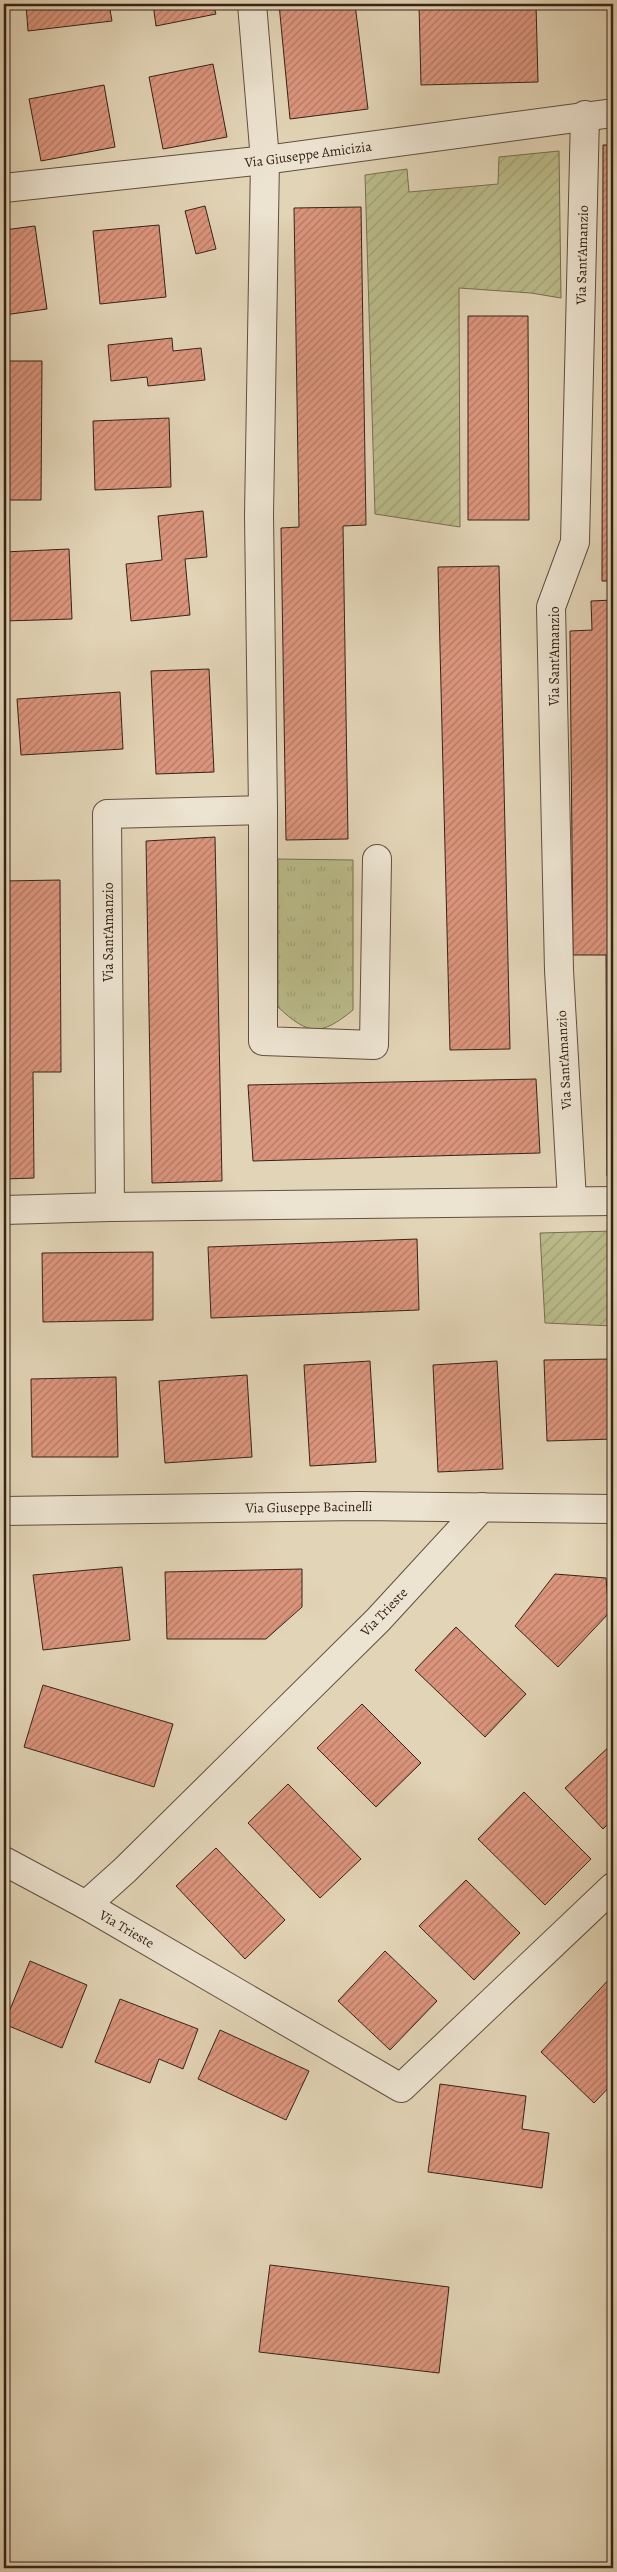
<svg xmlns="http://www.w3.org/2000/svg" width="617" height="2572" viewBox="0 0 617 2572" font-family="Alegreya,serif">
<defs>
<pattern id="park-tufts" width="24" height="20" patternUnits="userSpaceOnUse" patternTransform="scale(1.25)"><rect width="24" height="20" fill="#babb89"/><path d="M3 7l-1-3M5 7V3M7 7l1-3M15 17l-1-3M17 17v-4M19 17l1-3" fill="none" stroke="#a0a076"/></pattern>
<pattern id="garden-furrows" width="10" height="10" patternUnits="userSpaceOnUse" patternTransform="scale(1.25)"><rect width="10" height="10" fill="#babb89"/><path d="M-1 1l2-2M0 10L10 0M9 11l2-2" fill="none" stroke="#a0a076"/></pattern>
<pattern id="building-hatch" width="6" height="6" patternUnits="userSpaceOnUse" patternTransform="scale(1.25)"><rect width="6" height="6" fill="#dc957d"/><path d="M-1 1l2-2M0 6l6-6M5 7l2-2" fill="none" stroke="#b37965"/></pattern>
</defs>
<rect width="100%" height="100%" fill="#e2d4b6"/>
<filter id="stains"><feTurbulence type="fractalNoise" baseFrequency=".004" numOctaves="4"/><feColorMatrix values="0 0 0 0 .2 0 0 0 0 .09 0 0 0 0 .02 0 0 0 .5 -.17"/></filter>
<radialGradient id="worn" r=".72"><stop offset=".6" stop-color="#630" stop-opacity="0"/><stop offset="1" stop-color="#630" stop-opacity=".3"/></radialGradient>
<path fill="url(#park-tufts)" stroke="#786f50" d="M278 859 353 860V1010C321 1036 309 1036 278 1007Z"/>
<path fill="url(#garden-furrows)" stroke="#786f50" d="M559 151 561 298 531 293 459 288 460 527 375 514 365 175 407 169 409 192 498 184 499 157Z
M613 1231V1326L545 1323 540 1233Z"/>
<path fill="url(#building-hatch)" stroke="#352317" d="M26 4H109L112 21 28 31Z
M153 4H213L216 14 156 26Z
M279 4H355L368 109 290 119Z
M419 4H536L538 82 421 85Z
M213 64 227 137 163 149 149 77Z
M104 85 115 147 41 161 29 99Z
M603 145H613V581H602Z
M205 206 216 249 196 254 185 211Z
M361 207 366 525 343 526 348 839 286 840 281 528 299 527 294 208Z
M159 225 166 297 100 304 93 231Z
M35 226 47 309 4 315V230Z
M468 316H528L529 520H468Z
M172 338 173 351 201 348 205 380 148 386 147 377 111 381 108 345Z
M4 361H42L41 500H4Z
M169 418 171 487 95 490 93 421Z
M203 511 207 557 185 559 190 615 131 621 126 564 162 560 158 516Z
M69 549 72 619 4 621V552Z
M499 566 510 1049 450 1050 438 567Z
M613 600V1176H607L606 955H573L570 631 592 630 591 601Z
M209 669 214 772 156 774 151 671Z
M120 692 123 749 21 755 17 699Z
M215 837 222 1181 152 1183 146 841Z
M60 880 61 1072H33L34 1178 4 1179V881Z
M536 1079 540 1153 253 1161 248 1085Z
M417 1239 419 1310 211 1318 208 1247Z
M153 1252V1320L43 1322 42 1253Z
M613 1359V1439L547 1441 544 1360Z
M370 1361 376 1462 310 1466 304 1365Z
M497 1361 503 1469 438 1472 433 1365Z
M247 1375 252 1457 165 1463 159 1381Z
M116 1377 118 1457H32L31 1379Z
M122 1567 130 1640 43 1650 33 1575Z
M302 1569V1607L266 1639H167L165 1572Z
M555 1574 606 1578 609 1613 558 1667 515 1626Z
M456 1627 526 1694 485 1737 415 1670Z
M43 1685 173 1724 154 1787 24 1747Z
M362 1704 421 1763 376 1807 317 1748Z
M613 1743V1819L603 1829 565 1788Z
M288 1784 361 1859 320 1898 248 1823Z
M524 1792 591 1859 545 1905 478 1839Z
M216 1848 285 1920 245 1959 176 1886Z
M466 1880 520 1933 474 1980 419 1926Z
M385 1951 437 2001 390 2050 338 2001Z
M30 1961 87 1985 62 2048 4 2024Z
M613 1975V2083L594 2103 541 2052Z
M120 1999 198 2029 183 2069 159 2059 150 2083 95 2062Z
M220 2030 309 2071 286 2120 198 2079Z
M440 2084 526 2096 522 2129 549 2133 542 2188 428 2172Z
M270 2265 449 2287 439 2373 259 2352Z"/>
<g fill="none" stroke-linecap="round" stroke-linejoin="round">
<g stroke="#604f3f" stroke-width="30">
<g id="minor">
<path d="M252 4 265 160 259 515 263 810V1041L374 1045 377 859"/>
<path id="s1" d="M4 188 265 160 613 113"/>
<path id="s2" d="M572 1200 559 970 551 607 575 542 585 115"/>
<path d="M110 1207 107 814 263 810"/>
<path d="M4 1210 110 1207 613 1201"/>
<path id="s3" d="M482 1507 378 1620 125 1870 86 1905 401 2088 613 1887"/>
<path id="s4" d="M4 1511 358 1506 613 1509"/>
<path d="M4 1861 86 1905"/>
</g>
</g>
<use href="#minor" stroke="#ece3d0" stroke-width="28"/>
</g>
<g text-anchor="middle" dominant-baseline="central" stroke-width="4" stroke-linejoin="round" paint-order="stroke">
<g font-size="14" fill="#352317" stroke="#ece3d0">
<text stroke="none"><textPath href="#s1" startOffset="306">Via Giuseppe Amicizia</textPath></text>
<text stroke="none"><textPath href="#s2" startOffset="950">Via Sant'Amanzio</textPath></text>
<text transform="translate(554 656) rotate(-90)">Via Sant'Amanzio</text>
<text transform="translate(108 932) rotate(-90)">Via Sant'Amanzio</text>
<text transform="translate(564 1060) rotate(-93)">Via Sant'Amanzio</text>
<text stroke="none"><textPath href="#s4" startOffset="305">Via Giuseppe Bacinelli</textPath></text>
<text transform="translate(384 1612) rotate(-46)">Via Trieste</text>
<text stroke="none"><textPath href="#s3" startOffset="609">Via Trieste</textPath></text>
</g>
</g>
<rect width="617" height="2572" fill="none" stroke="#e2d4b6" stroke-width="20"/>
<rect x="5" y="5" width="607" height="2562" fill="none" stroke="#352317" stroke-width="2.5"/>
<rect x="10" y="10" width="597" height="2552" fill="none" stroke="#352317"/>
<rect width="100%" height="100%" filter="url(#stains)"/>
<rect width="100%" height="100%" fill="url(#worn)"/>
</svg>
